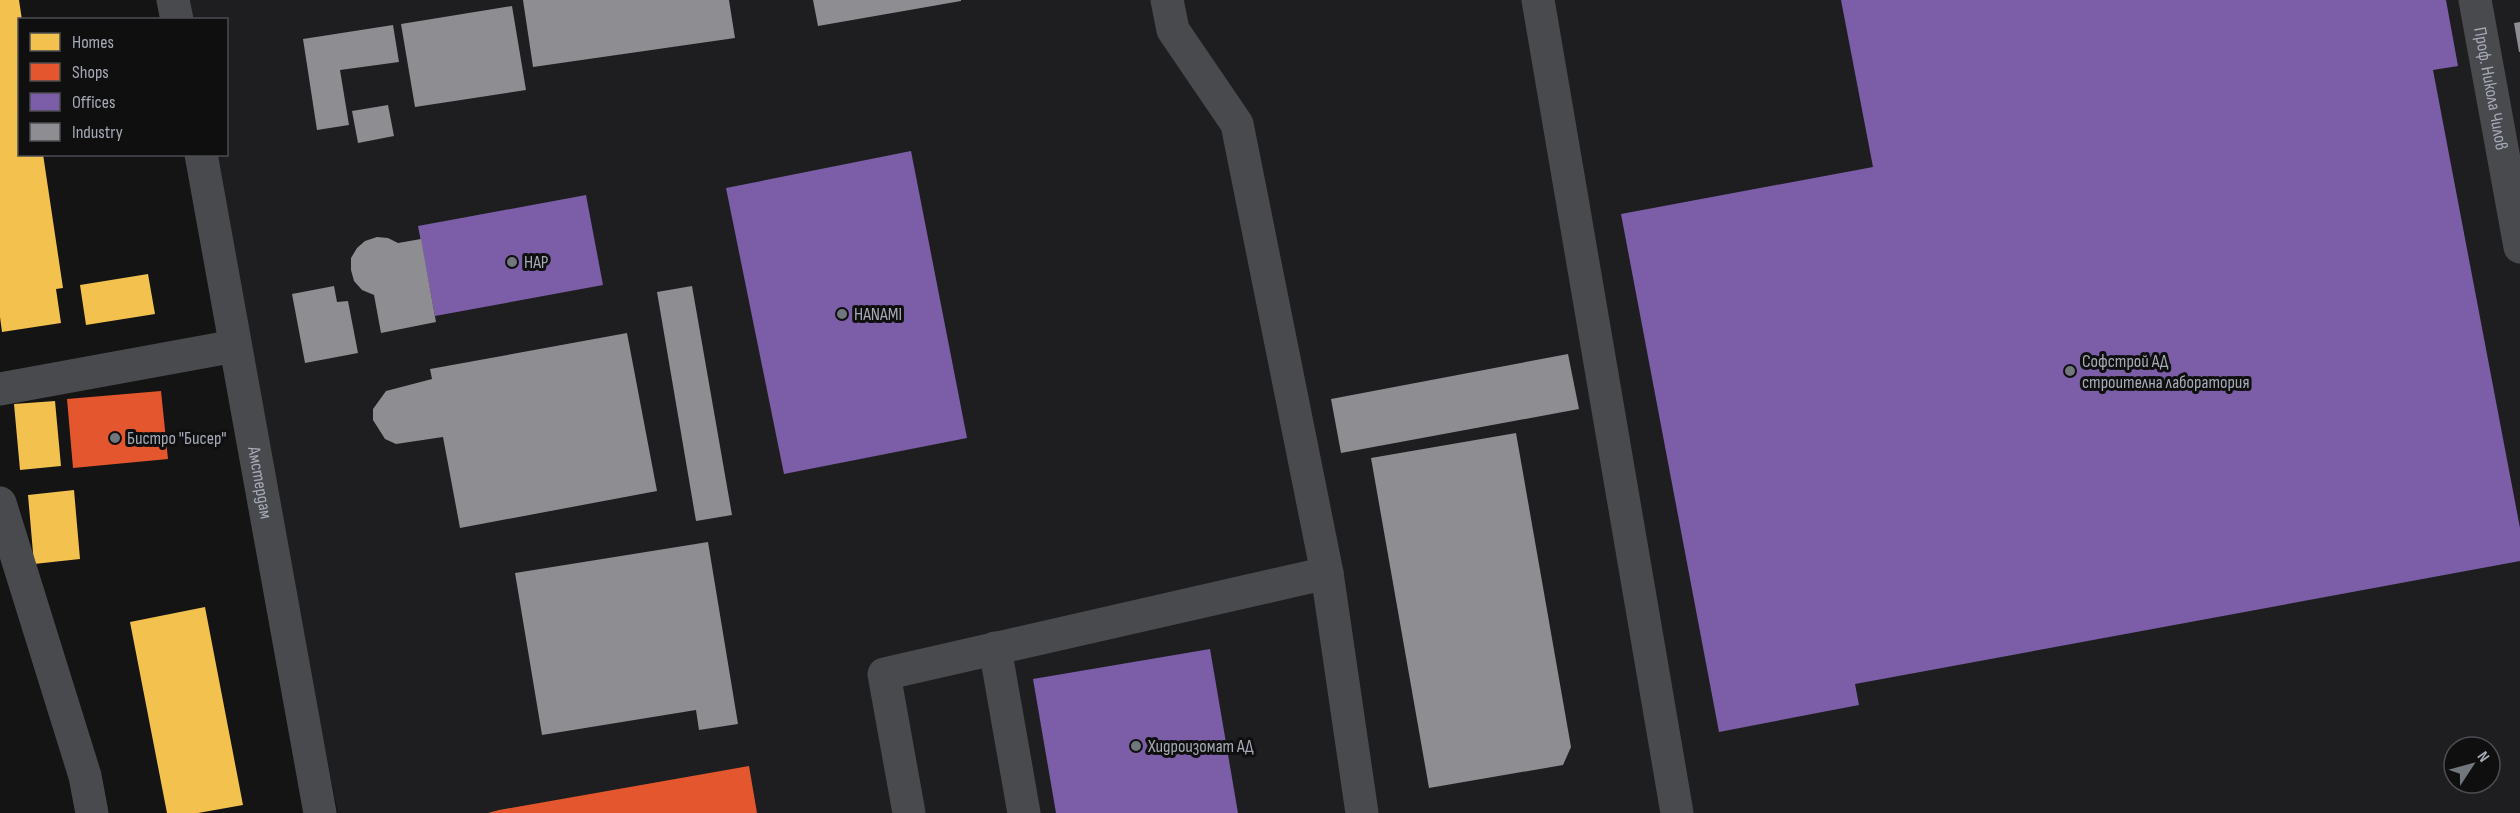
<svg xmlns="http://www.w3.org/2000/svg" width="2520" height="813" viewBox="0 0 2520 813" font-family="'Sofia Sans Condensed',sans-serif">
<rect width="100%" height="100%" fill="#141414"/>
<path fill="#1e1e20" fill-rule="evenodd" d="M189 0H2520V813H338L298 615 217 155 226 154V20L193 19ZM2454 747H2490V783H2454Z"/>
<path fill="#f2c14e" d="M0 0H19L22 20H20V154H43L63 288 56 289 61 323 2 332 0 317Z
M148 274 155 314 86 325 80 285Z
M55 401 61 466 20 470 14 404Z
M74 490 80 559 34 564 28 495Z
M205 607 243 805 198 813H167L130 622Z"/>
<path fill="#e4572e" d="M161 391 168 459 73 468 67 399Z
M749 766 757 813H488L499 810Z"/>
<path fill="#7b5ea7" d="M1841 0H2446L2458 66 2433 70 2520 528V561L1855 684 1859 705 1719 732 1621 214 1873 167Z
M911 151 967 438 784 474 726 188Z
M586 195 603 285 435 316 418 226Z
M1210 649 1238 813H1056L1033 679Z"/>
<path fill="#8d8d92" d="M523 0H729L735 38 533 67Z
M813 0H961V1L818 26Z
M512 6 526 90 415 107 401 24Z
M2520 22V52H2519L2514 23Z
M393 25 399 62 340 70 349 125 317 130 303 39Z
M388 105 394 136 358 143 352 111Z
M377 237 388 238 398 243 421 239 436 322 381 333 374 295 362 290 354 281 351 270V258L357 248 365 241Z
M334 286 337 302 348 301 358 353 305 363 292 294Z
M692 286 732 515 696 521 657 292Z
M627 333 657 491 460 528 443 437 396 444 385 439 373 420V409L386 391 432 379 430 369Z
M1568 354 1579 409 1341 453 1331 399Z
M1516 433 1571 747 1563 765 1429 788 1371 458Z
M708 542 738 724 699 730 696 710 542 735 515 573Z"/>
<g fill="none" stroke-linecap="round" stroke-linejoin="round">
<g stroke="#484a4d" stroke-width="33">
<path d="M173 0 177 20"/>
<path d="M1167 0 1173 30 1237 124 1327 573 1362 813"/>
<path d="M1538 0 1677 813"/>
<path id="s1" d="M2475 0 2520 247"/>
<path id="s2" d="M201 154 320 813"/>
<path d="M0 389 235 346"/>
<path d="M0 503 85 776 92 813"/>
<path d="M995 648 1024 813"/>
<path d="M909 813 884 674 1327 573"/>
</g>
</g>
<g fill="#72767d" stroke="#0f0f10" stroke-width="2">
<circle cx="512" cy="262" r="6"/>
<circle cx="842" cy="314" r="6"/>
<circle cx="2070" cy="371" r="6"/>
<circle cx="115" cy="438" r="6"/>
<circle cx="1136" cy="746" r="6"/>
</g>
<g text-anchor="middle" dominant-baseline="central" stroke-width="6" stroke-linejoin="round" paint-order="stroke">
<g font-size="18" fill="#a5aab6" stroke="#0f0f10">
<text stroke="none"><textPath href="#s1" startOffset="90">Проф. Никола Чилов</textPath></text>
<text stroke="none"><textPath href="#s2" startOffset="334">Амстердам</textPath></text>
</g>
<g font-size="18" fill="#a5aab6" stroke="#0f0f10" text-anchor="start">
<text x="524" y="262">НАР</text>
<text x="854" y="314">HANAMI</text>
<text x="2082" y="361">Софстрой АД<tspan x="2082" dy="21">строителна лаборатория</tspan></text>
<text x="127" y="438">Бистро "Бисер"</text>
<text x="1148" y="746">Хидроизомат АД</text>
</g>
</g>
<rect x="18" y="18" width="210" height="138" fill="#0f0f10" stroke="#4b4d52" stroke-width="1.5"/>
<rect x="30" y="33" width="30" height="18" fill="#f2c14e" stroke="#4b4d52" stroke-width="1.5"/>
<text x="72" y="48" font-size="18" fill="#a5aab6">Homes</text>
<rect x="30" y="63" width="30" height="18" fill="#e4572e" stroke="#4b4d52" stroke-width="1.5"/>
<text x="72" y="78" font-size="18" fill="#a5aab6">Shops</text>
<rect x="30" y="93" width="30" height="18" fill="#7b5ea7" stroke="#4b4d52" stroke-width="1.5"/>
<text x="72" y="108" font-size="18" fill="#a5aab6">Offices</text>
<rect x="30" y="123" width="30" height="18" fill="#8d8d92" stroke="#4b4d52" stroke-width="1.5"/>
<text x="72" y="138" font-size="18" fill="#a5aab6">Industry</text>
<g transform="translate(2472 765) rotate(54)"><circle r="28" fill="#0f0f10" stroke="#4b4d52" stroke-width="1.5"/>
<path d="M0-4.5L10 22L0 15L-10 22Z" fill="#72767d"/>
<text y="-9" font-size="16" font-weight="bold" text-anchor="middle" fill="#a5aab6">N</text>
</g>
</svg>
